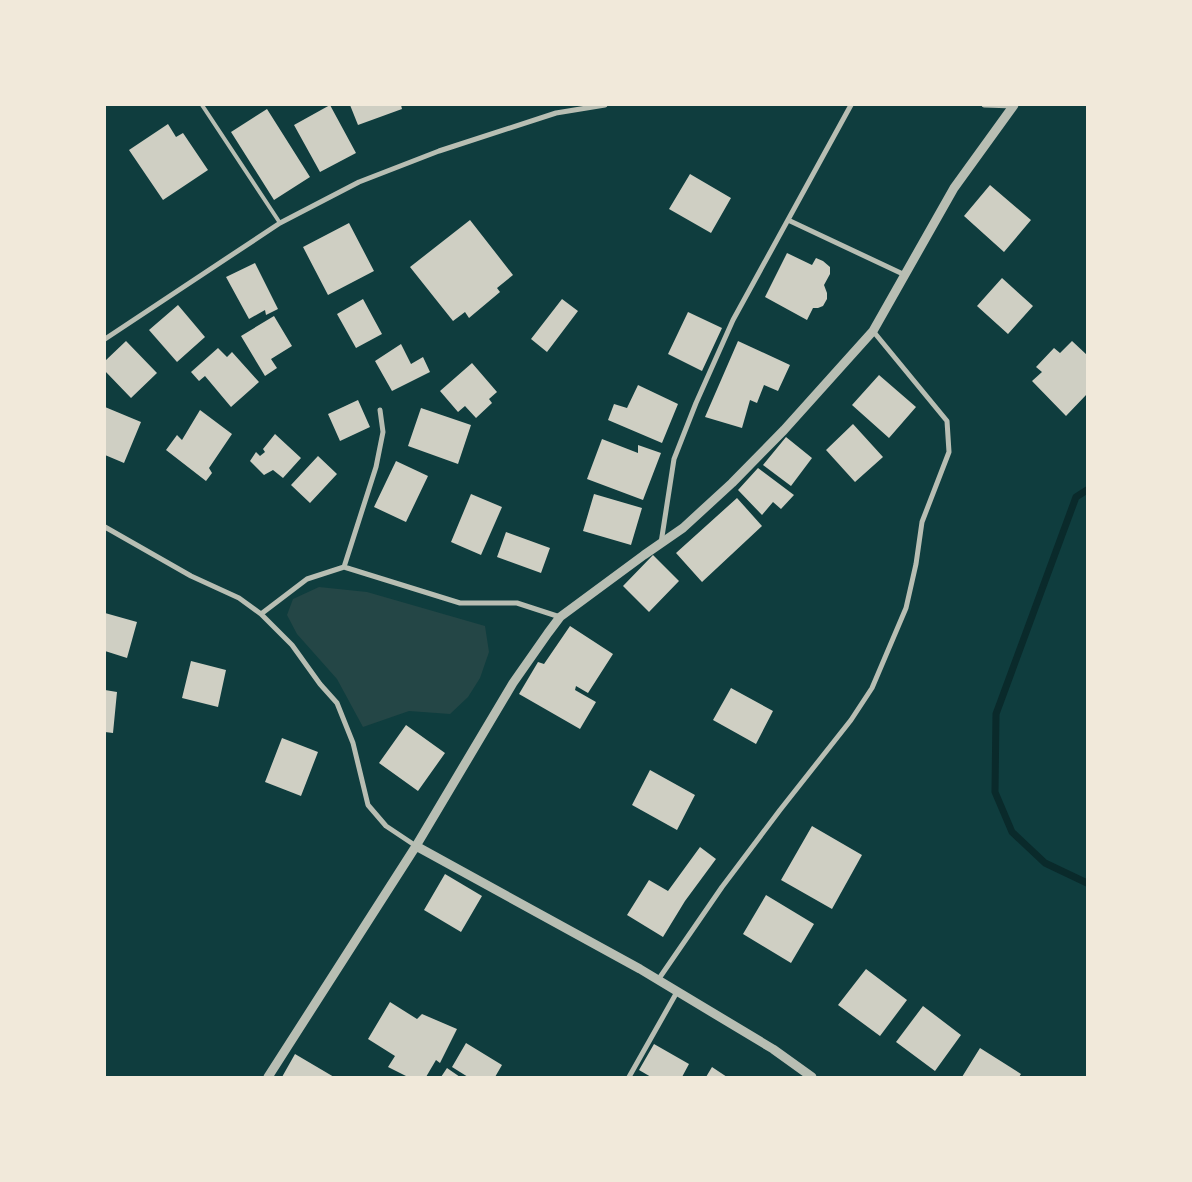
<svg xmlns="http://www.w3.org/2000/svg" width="1192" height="1182" viewBox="0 0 1192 1182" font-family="Roboto,sans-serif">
<rect width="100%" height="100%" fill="#0f3d3e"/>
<path fill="#244646" d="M319 587 367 592 485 626 489 652 480 678 468 697 450 714 409 711 363 727 337 679 297 634 287 615 293 599Z"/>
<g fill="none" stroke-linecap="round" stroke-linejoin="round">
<path stroke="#0a2a2b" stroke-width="7" d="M1087 490 1076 497 996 714 995 792 1012 832 1045 863 1087 883"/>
</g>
<path fill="#cfcfc3" d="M330 105 356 153 320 172 294 125Z
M350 105H401L402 109 358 125Z
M267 109 310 177 274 200 231 132Z
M168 124 176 137 183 133 208 170 163 200 129 150Z
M690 174 731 198 711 233 669 209Z
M990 185 1031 220 1004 252 964 216Z
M470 220 513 275 497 288 500 292 469 318 465 312 453 321 410 267Z
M349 223 374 271 328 295 303 247Z
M787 253 812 265 816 258 823 261 830 267V274L824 285 827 293V299L823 306 818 308H813L807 320 765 297Z
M255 263 278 309 266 315 265 310 249 319 226 277Z
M1002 278 1033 306 1008 334 977 306Z
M363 299 382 334 356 348 337 314Z
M562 299 578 311 547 352 531 339Z
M178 305 205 337 177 362 149 330Z
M688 312 722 328 702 371 668 354Z
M274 316 292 346 271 359 277 368 265 376 241 336Z
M126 341 157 373 131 398 105 371V361Z
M738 341 790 365 778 391 764 385 757 403 750 400 742 428 705 417Z
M1072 341 1087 355V394L1066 416 1032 381 1042 372 1036 367 1054 348 1060 353Z
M401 344 411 364 423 357 430 372 392 391 375 361Z
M218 348 227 357 232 352 259 382 231 407 205 376 199 381 191 372Z
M472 363 497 392 489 399 492 403 476 418 465 406 458 412 440 391Z
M879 375 916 407 889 438 852 405Z
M638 385 678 404 662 443 608 420 614 404 627 408Z
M358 400 370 427 340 441 328 414Z
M105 407 141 422 124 463 105 455Z
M421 408 471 425 458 464 408 446Z
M200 410 232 434 209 468 212 473 206 481 166 450 177 435 182 440Z
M853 424 883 457 855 482 826 450Z
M275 434 301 458 283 478 273 470 264 475 250 461 256 452 260 456 265 452 263 449Z
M786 437 812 458 791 486 763 465Z
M602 439 638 453V445L661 453 643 500 587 479Z
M318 456 337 474 310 503 291 485Z
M396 461 428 476 406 522 374 507Z
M758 468 794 495 781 509 773 502 762 515 738 490Z
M471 494 502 507 481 555 451 542Z
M594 494 642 508 631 545 583 531Z
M737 498 762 526 702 582 676 553Z
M506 532 550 548 541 573 497 557Z
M653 555 679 581 649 612 623 586Z
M105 613 137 622 127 658 105 651Z
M570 626 613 654 588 693 576 686 575 690 596 702 580 729 519 694 538 662 544 664Z
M191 661 226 670 218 707 182 698Z
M731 688 773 711 756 744 713 720Z
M105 690 117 692 113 733 105 732Z
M406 725 445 753 418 791 379 763Z
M282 738 318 752 301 796 265 782Z
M650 770 695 795 677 830 632 805Z
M812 826 862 855 832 909 781 880Z
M700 847 716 859 685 901 663 937 627 915 649 880 668 891Z
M445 874 482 896 461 932 424 910Z
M766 895 814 924 791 963 743 934Z
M866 969 907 1000 880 1036 838 1005Z
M390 1002 417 1019 422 1014 457 1029 440 1063 436 1060 426 1077H408L388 1067 395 1056 368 1039Z
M923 1006 961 1035 935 1071 896 1042Z
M466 1043 502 1065 495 1077H468L452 1067Z
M654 1044 689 1064 682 1077H651L639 1070Z
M980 1048 1021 1074 1019 1077H962Z
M295 1054 334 1077H282Z
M712 1067 727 1077H706Z
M447 1068 460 1077H441Z"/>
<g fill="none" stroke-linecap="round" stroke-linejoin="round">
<path stroke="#b8beb3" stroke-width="4" d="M202 105 280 223"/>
<path stroke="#b8beb3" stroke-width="5" d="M984 105 1014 106
M788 220 905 275
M105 339 280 223 359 182 439 151 556 113 605 105
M105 527 191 576 239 598 261 614 292 645 320 684 337 703 353 743 368 805 386 826 416 846
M661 543 674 459 696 403 733 320 851 105
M344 567 376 467 383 432 380 410
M261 614 307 579 344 567 460 603H517L560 617
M658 980 722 887 780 810 851 720 872 688 906 608 916 564 922 522 949 452 947 421 873 331
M629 1077 677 992"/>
<path stroke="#b8beb3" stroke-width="9" d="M416 846 640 969 773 1049 812 1077
M268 1077 416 846 513 683 548 633 560 617 644 555 683 528 732 483 784 430 873 331 954 188 1014 105"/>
</g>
<rect width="1192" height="1182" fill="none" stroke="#f1e9da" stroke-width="212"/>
</svg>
